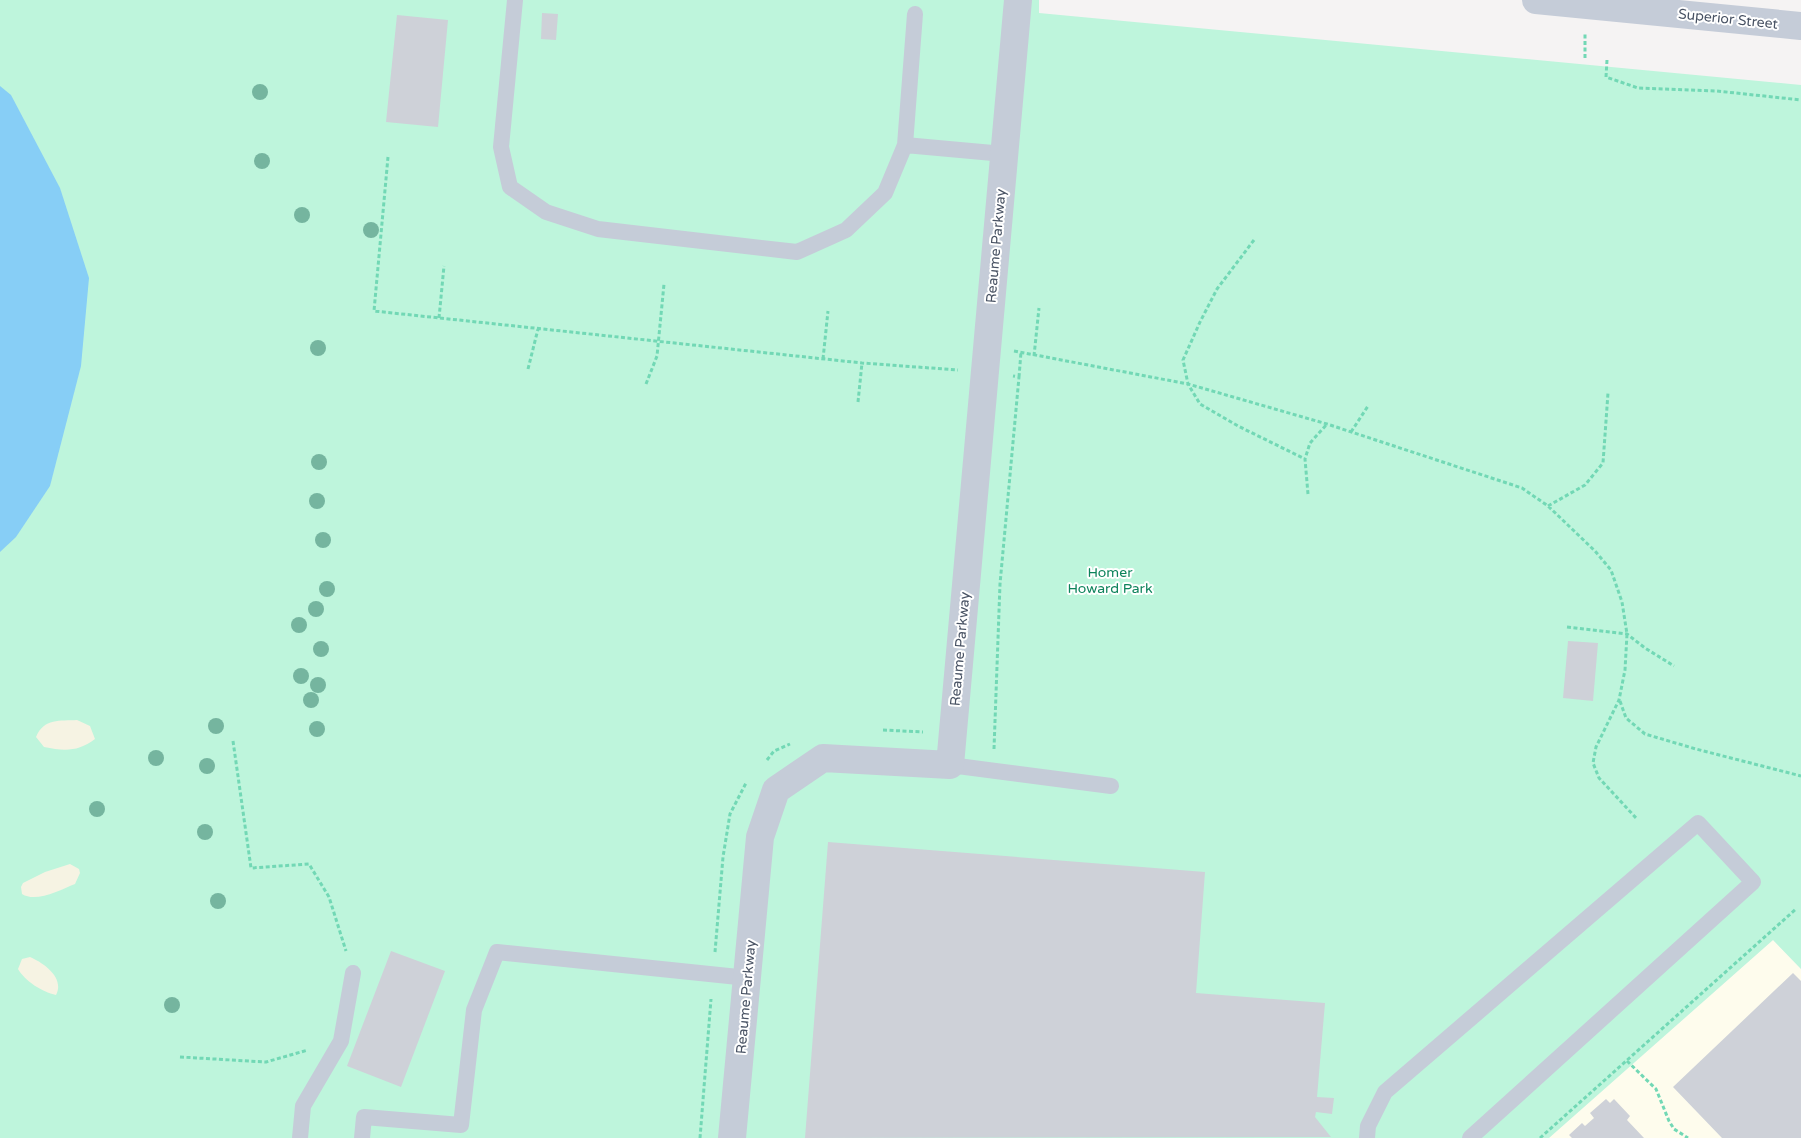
<svg xmlns="http://www.w3.org/2000/svg" width="1801" height="1138" viewBox="0 0 1801 1138" font-family="'Varela Round',sans-serif">
<rect width="100%" height="100%" fill="#f5f3f3"/>
<path fill="#fefced" d="M1773 940 1801 969V1138H1549Z"/>
<path fill="#bef5dc" d="M0 0H1039V13L1801 85V969L1773 940 1549 1138H0Z"/>
<path fill="#f6f3e3" d="M77 720 90 726 95 739C78 752 64 751 44 747L36 737C44 718 60 721 77 720Z
M70 864 79 869 80 873 75 884C60 890 36 903 22 894L21 887 23 883 45 872Z
M30 957C44 963 65 978 56 995 42 992 25 981 18 969L22 959Z"/>
<path fill="#87cef6" d="M0 86 11 95 60 188 89 278 81 366 50 486 16 537 0 552Z"/>
<path fill="#ced1d8" d="M542 13 558 14 556 40 541 39Z
M397 15 448 20 438 127 386 122Z
M1568 641 1598 643 1593 701 1563 698Z
M828 842 1205 872 1196 993 1325 1003 1317 1097 1334 1098 1332 1114 1316 1112 1315 1117 1331 1137 805 1138Z
M391 951 445 971 401 1087 347 1066Z
M1793 973 1801 981V1138H1722L1673 1087Z
M1606 1099 1610 1103 1614 1099 1630 1116 1627 1120 1644 1138H1572L1569 1135 1582 1123 1585 1126 1594 1118 1590 1113Z"/>
<g fill="none" stroke-linecap="round" stroke-linejoin="round">
<path stroke="#72d8b5" stroke-width="3" stroke-dasharray="4 2.5" stroke-linecap="butt" d="M1585 58V34
M1607 60 1606 77 1638 88 1717 91 1801 100
M388 157 374 311 862 363 958 370
M1254 240 1217 289 1200 322 1183 360 1188 384 1200 404 1238 426 1305 459
M439 318 444 266
M1014 351 1188 384 1327 424 1522 488 1548 506 1595 551 1611 570 1622 602 1627 634 1625 670 1619 700 1596 747 1593 763 1599 778 1637 819
M1034 356 1039 308
M823 359 828 311
M528 369 538 329
M1019 377 1021 352
M646 384 657 356 664 284
M858 402 862 363
M1351 432 1368 406
M1308 494 1305 459 1310 443 1327 424
M1548 506 1585 485 1603 463 1608 393
M1567 627 1627 634 1645 648 1674 666
M1620 701 1626 718 1645 734 1696 749 1801 776
M883 730 923 732
M233 741 251 868 309 864 329 897 346 951
M994 749 1000 584 1019 377 1013 376
M767 760 774 751 790 744
M715 952 723 857 730 814 746 783
M180 1057 266 1062 308 1050
M1627 1061 1656 1089 1669 1121 1674 1129 1688 1138
M700 1138 711 999
M1540 1138 1796 909"/>
<path stroke="#c5ccd8" stroke-width="16" d="M515 0 501 147 510 187 546 212 598 229 797 252 846 230 885 193 905 145 915 14
M905 145 1004 154
M950 765 1111 786
M300 1138 303 1106 341 1041 353 973
M362 1138 364 1117 461 1125 474 1010 497 952 748 978
M1367 1138 1368 1126 1385 1092 1698 823 1753 882 1470 1138"/>
<path stroke="#c5ccd8" stroke-width="28" d="M1536 0 1801 26
M732 1138 760 837 776 790 823 758 950 765 1018 0"/>
</g>
<g fill="#75b59f">
<circle cx="260" cy="92" r="8"/>
<circle cx="262" cy="161" r="8"/>
<circle cx="302" cy="215" r="8"/>
<circle cx="371" cy="230" r="8"/>
<circle cx="318" cy="348" r="8"/>
<circle cx="319" cy="462" r="8"/>
<circle cx="317" cy="501" r="8"/>
<circle cx="323" cy="540" r="8"/>
<circle cx="327" cy="589" r="8"/>
<circle cx="316" cy="609" r="8"/>
<circle cx="299" cy="625" r="8"/>
<circle cx="321" cy="649" r="8"/>
<circle cx="301" cy="676" r="8"/>
<circle cx="318" cy="685" r="8"/>
<circle cx="311" cy="700" r="8"/>
<circle cx="216" cy="726" r="8"/>
<circle cx="317" cy="729" r="8"/>
<circle cx="156" cy="758" r="8"/>
<circle cx="207" cy="766" r="8"/>
<circle cx="97" cy="809" r="8"/>
<circle cx="205" cy="832" r="8"/>
<circle cx="218" cy="901" r="8"/>
<circle cx="172" cy="1005" r="8"/>
</g>
<g text-anchor="middle" dominant-baseline="central" stroke-width="4" stroke-linejoin="round" paint-order="stroke">
<g font-size="14" fill="#485263" stroke="#fff">
<text transform="translate(1728 19) rotate(6)">Superior Street</text>
<text transform="translate(996 246) rotate(-85)">Reaume Parkway</text>
<text transform="translate(960 649) rotate(-85)">Reaume Parkway</text>
<text transform="translate(746 997) rotate(-85)">Reaume Parkway</text>
</g>
<g font-size="14" fill="#0d835b" stroke="#fff">
<text x="1110" y="572">Homer<tspan x="1110" dy="16">Howard Park</tspan></text>
</g>
</g>
</svg>
